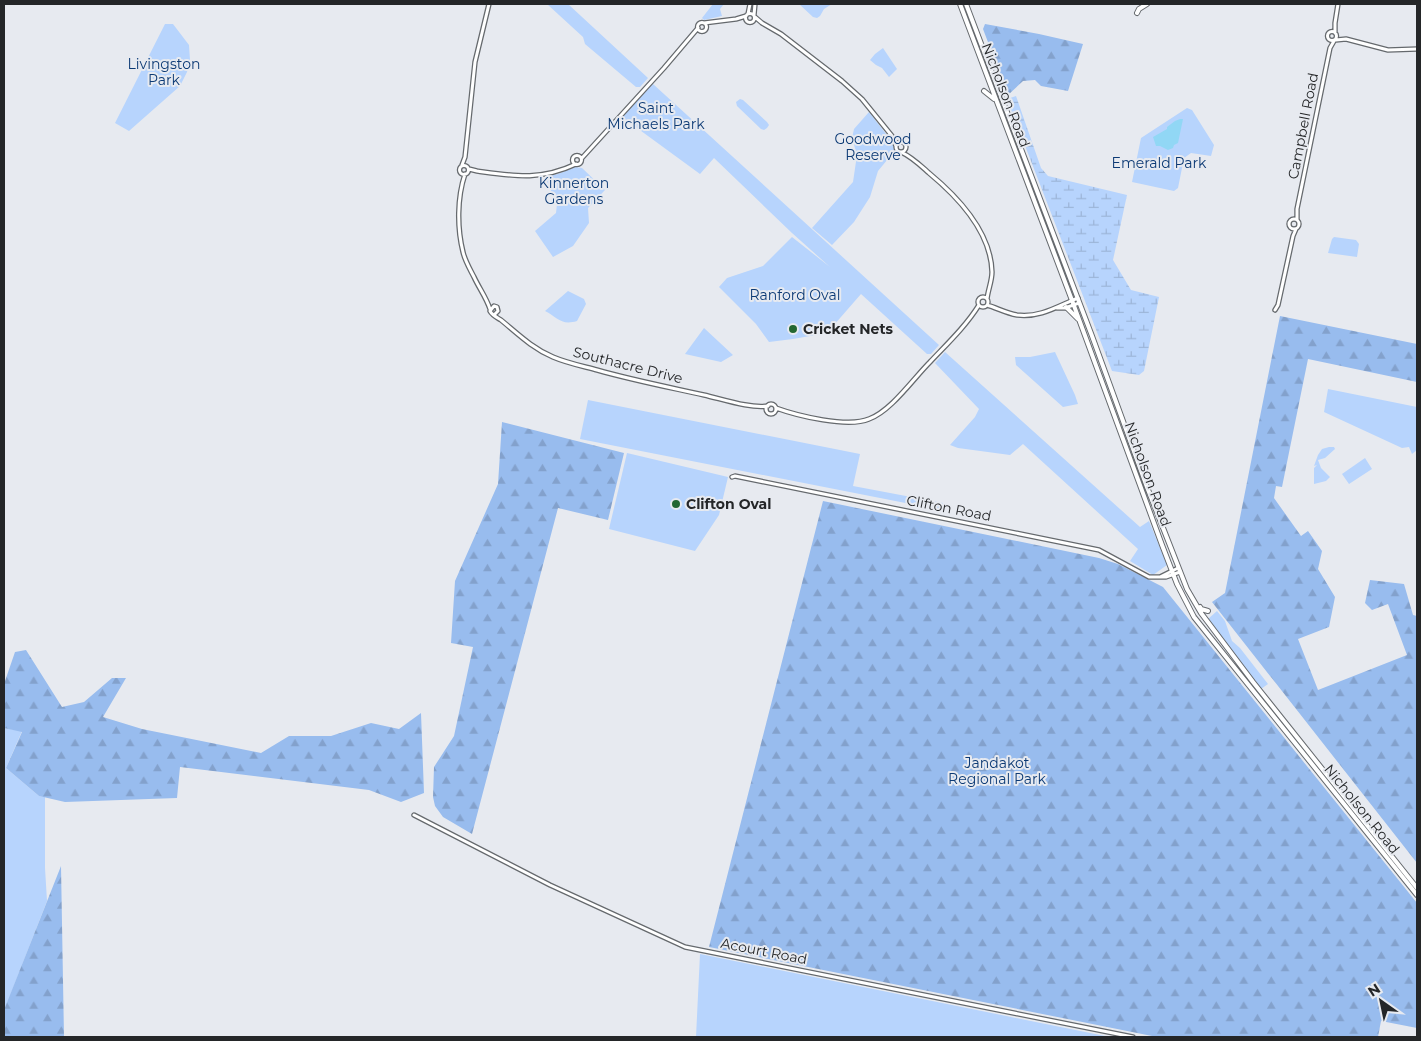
<svg xmlns="http://www.w3.org/2000/svg" width="1421" height="1041" viewBox="0 0 1421 1041" font-family="Montserrat,sans-serif">
<defs>
<pattern id="forest-firs" width="22" height="20" patternUnits="userSpaceOnUse" patternTransform="scale(1.25)"><rect width="22" height="20" fill="#98bcee"/><path d="M5 1l3.5 6h-7zM16 11l3.5 6h-7z" fill="#83a1cc"/></pattern>
<pattern id="wetland-marsh" width="20" height="14" patternUnits="userSpaceOnUse" patternTransform="scale(1.25)"><rect width="20" height="14" fill="#b7d4fd"/><path d="M1 5h8M5 5V1M11 12h8M15 12V8" fill="none" stroke="#9db6d9"/></pattern>
</defs>
<rect width="100%" height="100%" fill="#e7eaf0"/>
<path fill="#b7d4fd" d="M547 4H568L648 78 640 87H636L585 44 583 37Z
M713 4H724L720 9 722 16 704 20 702 18Z
M799 4H832L824 9 820 16 817 18 813 17Z
M165 24H173L189 45 190 60 187 72 180 86 129 131 115 123Z
M883 48 897 69 889 77 882 68 876 65 870 60 875 54Z
M653 84 939 345 931 354H927L861 294 827 333 793 339 769 342 756 324 719 287 727 278 763 266 792 237 830 267 792 233 714 158 700 174 622 117Z
M740 99 743 100 767 122 769 125 767 128 764 130 761 129 737 106 736 102Z
M1187 108 1192 110 1214 145 1211 156 1191 153 1184 158 1178 188 1174 191 1132 182 1141 138Z
M869 112 897 148 878 171 870 197 854 222 832 245 812 228 853 182 857 155 852 138 854 129Z
M575 167 582 168 605 190 588 208 589 223 573 246 553 257 535 231 556 213 557 204 545 177 558 174Z
M1334 237 1356 240 1359 244 1357 257 1328 253 1332 239Z
M568 291 584 299 586 304 577 321C561 326 557 317 545 311Z
M704 328 733 355 721 362 685 354Z
M945 352 1140 527 1149 521 1167 565 1153 575 1130 561 1138 549 1023 444 1010 455 958 448 950 445 975 417 979 409 935 363Z
M1055 352 1075 395 1078 404 1063 407 1016 365 1015 357H1030Z
M1328 389 1417 407V450L1412 454 1409 447 1402 448 1324 412Z
M588 400 860 454 853 486 943 503 941 510 580 439Z
M1329 447H1334L1335 449 1325 458 1318 460 1321 468 1330 477 1326 481 1314 484V468L1317 465 1314 466 1318 455 1322 449Z
M627 453 728 477 719 515 695 551 609 529Z
M1365 458 1372 469 1349 484 1342 474Z
M1217 611 1225 621 1232 641 1240 648 1268 684 1261 689 1214 628 1215 627 1208 619Z
M4 728 22 731 6 768 39 796 45 797V868L47 901 4 1011Z
M700 954 1110 1037H696Z"/>
<path fill="url(#forest-firs)" d="M985 24 1039 34 1083 44 1068 91 1041 86 1035 80 1023 81 1008 95 983 29Z
M1280 316 1417 344V382L1308 359 1282 487 1276 486 1274 498 1301 536 1308 531 1322 551 1318 569 1335 597 1329 627 1298 639 1318 690 1407 655 1388 604 1372 610 1365 603 1370 580 1404 584 1413 615 1417 616V863L1212 602 1225 593Z
M502 422 624 453 608 520 558 508 472 834 443 817 435 806 433 797 434 767 454 736 473 647 451 643 455 581 498 484Z
M823 501 1099 558 1118 564 1163 587 1417 903V1028L1381 1021 1378 1037H1157L709 947Z
M26 650 62 707 84 702 112 678H126L103 717 142 729 261 753 289 736H331L371 723 399 729 421 713 424 793 401 802 369 790 180 767 177 798 65 802 39 796 6 768 22 732 4 728V684L15 652Z
M61 866 64 1037H4V1010Z"/>
<path fill="url(#wetland-marsh)" d="M1016 96 1041 168 1048 176 1127 195 1113 260 1131 290 1159 297 1144 371 1139 375 1112 371 1007 99Z"/>
<path fill="#91d7f5" d="M1180 119H1183L1178 143 1174 145 1173 148 1168 150 1160 146H1156L1153 137 1167 129V127L1175 121Z"/>
<g fill="none" stroke-linecap="round" stroke-linejoin="round">
<g stroke="#65696d" stroke-width="5.5">
<path id="minor" d="M745.5 18a4.5 4.5 0 1 1 9 0a4.5 4.5 0 1 1-9 0Z
M748 14 750 4
M754 15 755 4
M755 17 762 23 781 34 842 81 862 99 892 136 896 146
M697.5 27a4.5 4.5 0 1 1 9 0a4.5 4.5 0 1 1-9 0Z
M704 23 736 19 746 16
M1327.5 36a4.5 4.5 0 1 1 9 0a4.5 4.5 0 1 1-9 0Z
M1335 33V23L1338 4
M1336 40 1346 39 1388 50 1417 49
M896 147a5 5 0 1 1 10 0a5 5 0 1 1-10 0Z
M901 152C912 157 920 165 929 173 958 197 991 232 992 272 992 281 988 290 987 299
M572.5 160a4.5 4.5 0 1 1 9 0a4.5 4.5 0 1 1-9 0Z
M582 158 664 68 698 28
M462 165 465 157 475 62 489 4
M459.5 170a4.5 4.5 0 1 1 9 0a4.5 4.5 0 1 1-9 0Z
M469 169 477 171C514 176 540 181 576 164
M465 174C457 198 457 228 463 252 465 261 470 269 474 277 479 288 486 297 490 309
M1289 224a5 5 0 1 1 10 0a5 5 0 1 1-10 0Z
M1297 220V209L1330 48 1334 41
M978 302a5 5 0 1 1 10 0a5 5 0 1 1-10 0Z
M987 305C997 308 1006 313 1017 315 1040 318 1058 306 1078 298
M1057 308H1065L1079 303
M1275 310 1278 305 1293 236 1296 229
M494 315 498 311 497 307 494 306 490 311C492 315 496 317 501 320 518 334 532 348 553 357 567 363 582 366 597 370 632 380 668 387 704 395 722 399 751 409 768 406
M766 409a5 5 0 1 1 10 0a5 5 0 1 1-10 0Z
M776 408C798 416 848 428 869 419 891 411 913 379 930 362 947 344 966 326 979 305
M732 477 735 476 1099 550 1149 577H1166L1180 572
M1160 577 1178 568
M414 815 550 885 685 947 1133 1037"/>
</g>
<g stroke="#65696d" stroke-width="6">
<path id="major" d="M960 4 1073 303 1162 545 1177 584 1194 617 1417 895
M966 4 1092 336 1147 487 1187 589 1201 613 1253 682 1417 888
M1137 13 1139 9 1147 4
M984 91 994 99
M1066 307 1078 319
M1200 607 1201 609 1208 611"/>
</g>
<use href="#minor" stroke="#fff" stroke-width="3"/>
<use href="#major" stroke="#fff" stroke-width="4"/>
</g>
<g fill="#236732" stroke="#e7eaf0" stroke-width="2">
<circle cx="793" cy="329" r="5"/>
<circle cx="676" cy="504" r="5"/>
</g>
<g text-anchor="middle" dominant-baseline="central" stroke-width="4" stroke-linejoin="round" paint-order="stroke">
<g font-size="14" fill="#0c3a75" stroke="#e7eaf0">
<text x="164" y="64">Livingston<tspan x="164" dy="16">Park</tspan></text>
<text x="656" y="108">Saint<tspan x="656" dy="16">Michaels Park</tspan></text>
<text x="873" y="139">Goodwood<tspan x="873" dy="16">Reserve</tspan></text>
<text x="1159" y="163">Emerald Park</text>
<text x="574" y="183">Kinnerton<tspan x="574" dy="16">Gardens</tspan></text>
<text x="795" y="295">Ranford Oval</text>
<text x="997" y="763">Jandakot<tspan x="997" dy="16">Regional Park</tspan></text>
</g>
<g font-size="14" fill="#242628" stroke="#e7eaf0">
<text transform="translate(1006 95) rotate(69)">Nicholson Road</text>
<text transform="translate(1303 126) rotate(-79)">Campbell Road</text>
<text transform="translate(628 365) rotate(14)">Southacre Drive</text>
<text transform="translate(1148 474) rotate(70)">Nicholson Road</text>
<text transform="translate(949 508) rotate(11)">Clifton Road</text>
<text transform="translate(1362 809) rotate(51)">Nicholson Road</text>
<text transform="translate(764 951) rotate(11)">Acourt Road</text>
</g>
<g font-size="14" font-weight="bold" fill="#242628" stroke="#e7eaf0" text-anchor="start">
<text x="803" y="329">Cricket Nets</text>
<text x="686" y="504">Clifton Oval</text>
</g>
</g>
<rect width="1421" height="1041" fill="none" stroke="#242628" stroke-width="10"/>
<g transform="translate(1381 1001) rotate(327)" stroke="#e7eaf0" stroke-width="4" paint-order="stroke">
<path d="M0-4L9 19L0 12L-9 19Z" fill="#242628"/>
<text y="-8" font-size="14" font-weight="bold" text-anchor="middle" fill="#242628">N</text>
</g>
</svg>
